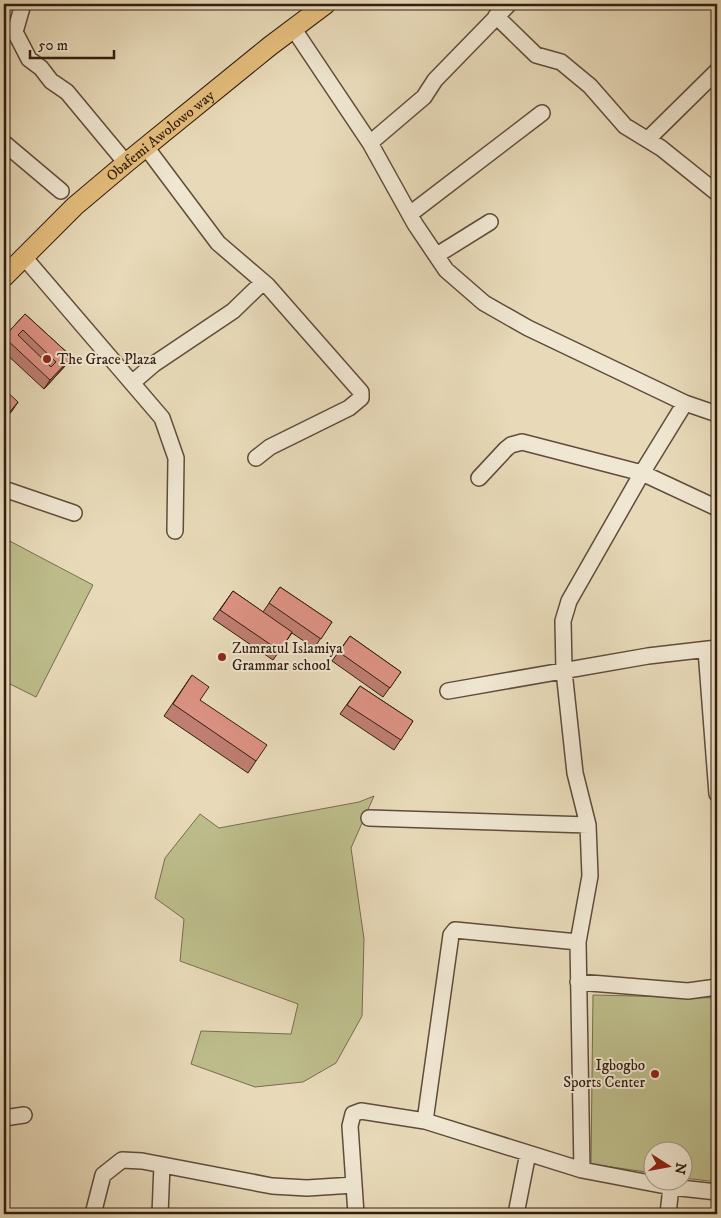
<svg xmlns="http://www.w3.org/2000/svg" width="721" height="1218" viewBox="0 0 721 1218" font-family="'IM FELL DW Pica',serif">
<rect width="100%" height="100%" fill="#e8dab9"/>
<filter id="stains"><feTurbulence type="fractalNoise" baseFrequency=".004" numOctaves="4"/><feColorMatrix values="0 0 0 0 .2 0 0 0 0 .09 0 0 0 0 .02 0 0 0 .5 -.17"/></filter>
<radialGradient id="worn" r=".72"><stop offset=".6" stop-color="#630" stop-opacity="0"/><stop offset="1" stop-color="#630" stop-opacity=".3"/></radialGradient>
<path fill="#bdbd8b" stroke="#786d4e" d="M4 538 93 585 36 697 4 681Z
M374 796 351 848 364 939 362 1016 336 1063 303 1082 255 1087 191 1064 201 1031 291 1034 298 1004 180 961 184 919 155 898 165 858 200 814 219 828 359 802Z
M593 995 717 998V1182L684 1178V1150H654L653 1173 591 1164Z"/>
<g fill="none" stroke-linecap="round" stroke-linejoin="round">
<g stroke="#604c3a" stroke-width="18">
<path id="minor" d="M23 4 15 32 29 59 41 68 51 81 67 92 126 163
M496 16 536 55 561 62 590 86 625 126 661 148 717 193
M293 28 370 143 415 224 446 270 484 303 528 328 685 403 717 414
M648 139 717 71
M4 143 61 191
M370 143 424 97 435 80 509 4
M146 147 218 243 267 285 361 392V398L349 408 270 447 256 458
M410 214 542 113
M437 255 490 222
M24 257 162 418 176 458 175 531
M132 383 154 364 233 311 263 282
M479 478 506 449 511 445 522 442 642 473 717 508
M4 489 74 513
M706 650 717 794
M448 691 648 656 717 648
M369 818 588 825
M578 982 688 991 717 987
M4 1118 24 1115
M425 1121 451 935 455 930 578 942
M582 1170 578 942 590 876 588 825 575 773 564 671 563 621 569 601 642 473 685 403
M93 1214 103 1175 122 1160 142 1161 272 1186 307 1188 354 1185
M160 1214 162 1165
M356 1214 350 1126 353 1114 361 1111 425 1121 582 1170 671 1187 717 1192
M516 1214 528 1153
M668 1214 671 1187"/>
</g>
<g stroke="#321d10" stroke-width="21">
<g id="major">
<path id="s1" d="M4 277 75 206 126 163 270 46 326 4"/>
</g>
</g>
<use href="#minor" stroke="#f0e7d2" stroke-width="15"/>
<use href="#major" stroke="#e4bd7c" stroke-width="19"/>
</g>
<path fill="#be7e71" stroke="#321d10" d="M25 314 72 357 65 366 44 389 4 352V337Z
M280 587 332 622 314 648 292 633 273 660 213 619 233 591 263 612Z
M350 636 401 672 383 697 332 661Z
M192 675 200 700 256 761 248 773 164 716Z
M360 686 413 721 394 750 340 714Z"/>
<path fill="#9b665c" stroke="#321d10" d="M72 357 65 366 44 389 50 380Z
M18 402 12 411 4 421V419Z"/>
<path fill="#dd9283" stroke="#321d10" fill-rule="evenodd" d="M25 314 72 357 50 380 4 337ZM23 330 56 362 51 367 18 335Z
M4 389 18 402 4 419Z
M280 587 332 622 321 639 269 603Z
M233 591 292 632 280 651 220 610Z
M350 636 401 672 390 688 339 652Z
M192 675 209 687 200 700 267 745 256 761 173 704Z
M360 686 413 721 401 740 347 705Z"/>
<g fill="#8f2418" stroke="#f0e7d2" stroke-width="2">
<circle cx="47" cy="359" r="5"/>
<circle cx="222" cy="657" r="5"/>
<circle cx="655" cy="1074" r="5"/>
</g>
<g text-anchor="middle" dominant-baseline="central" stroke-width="4" stroke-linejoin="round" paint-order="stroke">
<g font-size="15" fill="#321d10" stroke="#f0e7d2">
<text stroke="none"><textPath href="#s1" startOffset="211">Obafemi Awolowo way</textPath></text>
</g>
<g font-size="15" fill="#321d10" stroke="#f0e7d2" text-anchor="start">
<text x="57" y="359">The Grace Plaza</text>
<text x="232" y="648">Zumratul Islamiya<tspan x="232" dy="17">Grammar school</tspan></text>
<text x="645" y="1065" text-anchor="end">Igbogbo<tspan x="645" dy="17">Sports Center</tspan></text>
</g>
</g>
<rect width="721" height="1218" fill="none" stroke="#e8dab9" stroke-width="20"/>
<rect x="5" y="5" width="711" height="1208" fill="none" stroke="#321d10" stroke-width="2.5"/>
<rect x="10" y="10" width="701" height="1198" fill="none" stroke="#321d10"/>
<g transform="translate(668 1166) rotate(101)"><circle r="24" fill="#f0e7d2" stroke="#a49684"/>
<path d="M0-4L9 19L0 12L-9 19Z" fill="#8f2418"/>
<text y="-8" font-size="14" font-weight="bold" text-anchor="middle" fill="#321d10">N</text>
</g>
<path d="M30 50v8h84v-8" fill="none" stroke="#321d10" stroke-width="2.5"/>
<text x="38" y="50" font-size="15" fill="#321d10" stroke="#f0e7d2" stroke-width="4" paint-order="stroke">50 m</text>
<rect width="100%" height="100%" filter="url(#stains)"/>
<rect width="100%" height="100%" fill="url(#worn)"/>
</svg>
